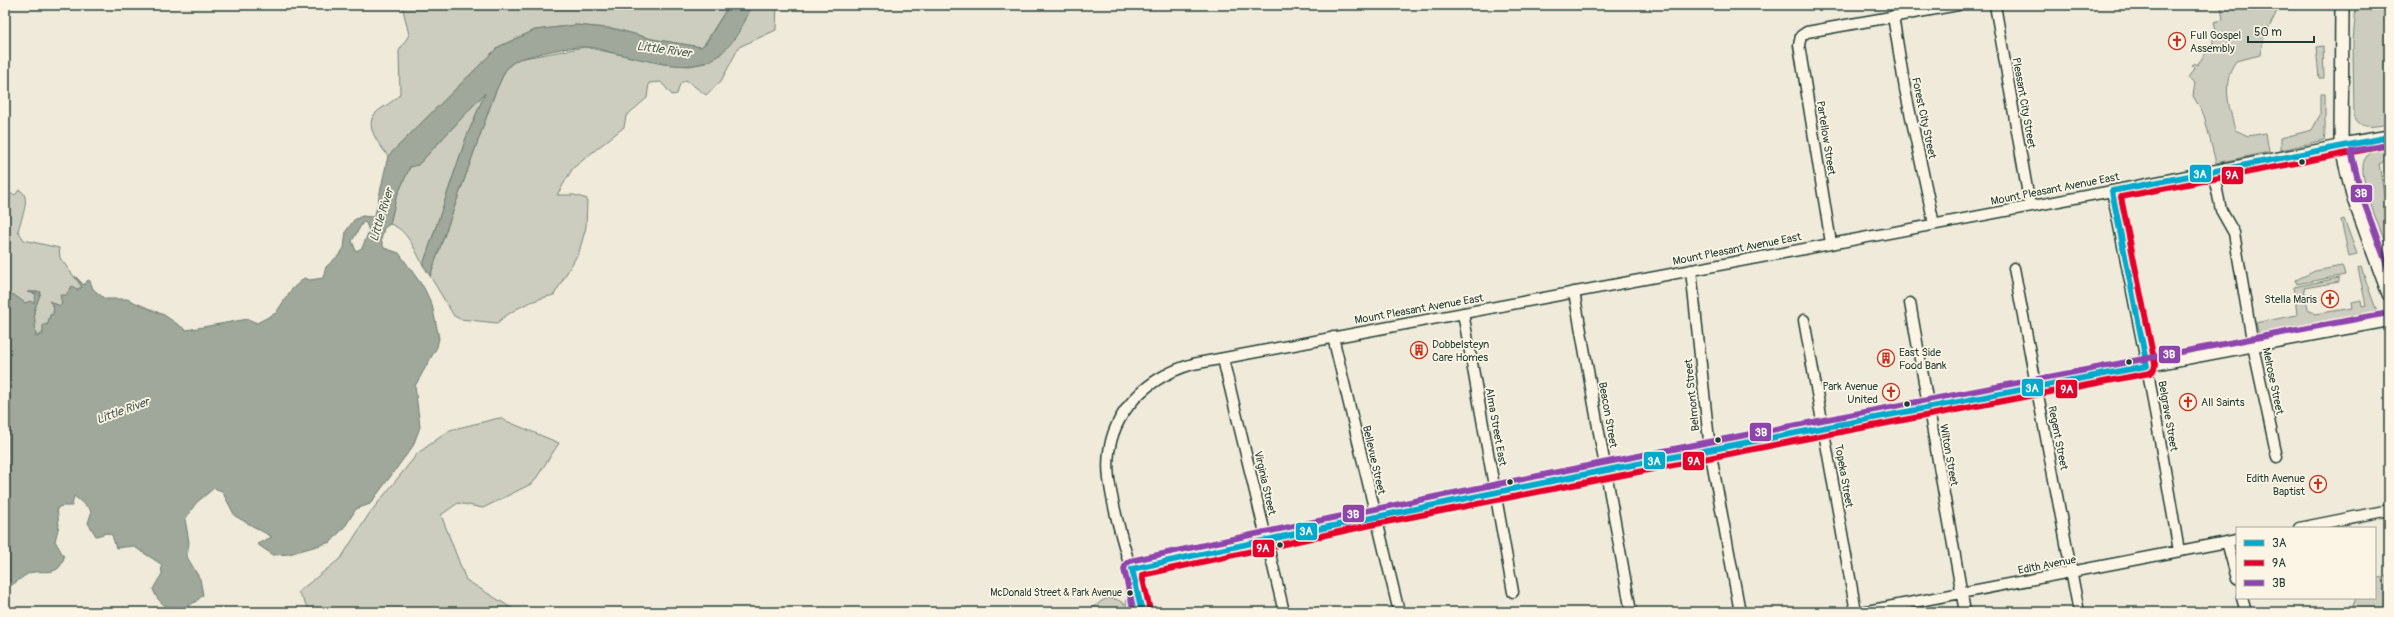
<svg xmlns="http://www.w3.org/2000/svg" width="2394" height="617" viewBox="0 0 2394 617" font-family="Pangolin,sans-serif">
<rect width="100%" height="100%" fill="#efeada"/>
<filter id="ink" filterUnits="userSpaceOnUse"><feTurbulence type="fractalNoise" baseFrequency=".025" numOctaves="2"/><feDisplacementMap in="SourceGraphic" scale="8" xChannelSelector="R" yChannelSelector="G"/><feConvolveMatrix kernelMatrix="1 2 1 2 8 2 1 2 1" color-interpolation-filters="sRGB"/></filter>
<g filter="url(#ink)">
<path fill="#cccdbf" stroke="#76857a" d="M402 5H729L705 43 701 47 652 39 616 29 576 25 535 30 498 47 388 156C380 145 361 124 378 111 386 105 393 102 400 94L399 51 409 35Z
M752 5H777L776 30 739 47 721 81 706 95 686 80 680 84 677 94 672 95 661 82 649 83 647 98 626 116 624 127 573 168 557 195H574L587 199 586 227 579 252 554 295C532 300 514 308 497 323L460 319 454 316 430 276 495 93 505 71 511 64 519 59 585 47 663 64 689 66 706 63 719 56 745 21Z
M2221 5H2280L2263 40 2260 55 2236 61C2221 82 2229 106 2235 130L2248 136 2266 133 2269 152 2216 163 2204 115 2193 96 2195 83 2188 78 2194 68 2192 66 2195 63 2197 65 2213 43V35L2217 34 2214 22 2223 20Z
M2356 5H2389V124C2376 126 2359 131 2354 115L2353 42Z
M2323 46 2324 78H2319L2316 47Z
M486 92 466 138 423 265C415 250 407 229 390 224L396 198 410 167 418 165Z
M2320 94H2325V134L2324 140 2281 150V138L2312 130 2320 115Z
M2389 149V159L2379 164 2385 199H2389V253C2383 235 2355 174 2365 159 2370 150 2380 150 2389 149Z
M19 190C33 195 20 221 18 231L24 240 59 248 60 258 82 287 71 291 60 306 50 302 54 307 53 314 50 315C48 325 45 333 36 337L34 311 41 292H29L36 294 35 303H25L14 295 5 292V192L15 195Z
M2344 219 2357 254 2349 256 2341 220Z
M2342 266 2345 275 2297 284 2296 280 2315 271Z
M2361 267 2378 315 2265 337 2259 334 2256 323 2297 315 2294 287 2339 278V282L2304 288 2308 309 2315 314 2353 308 2352 302 2361 300 2362 306 2366 305 2358 268Z
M499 418 559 443 533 483 483 508 458 503 441 515 466 580 518 612H311L298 592 341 558 369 514 418 453 450 430Z
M2389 575V612H2347L2352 608 2356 598H2375V579Z
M1127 596 1133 612H1056L1057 608C1067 607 1077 611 1086 610 1101 608 1103 588 1126 605Z"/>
<path fill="#9fa89a" stroke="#6c7d71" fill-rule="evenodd" d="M729 5H752C721 81 687 70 618 54 608 52 596 47 586 47 566 46 539 54 519 59L511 64 505 71 495 93 430 276 423 265 466 138 485 93 418 165 410 167 396 198 390 224 384 228 381 240 384 248 399 253 424 288 432 305 439 338 437 347 415 386 420 427 413 446 370 504 356 509 346 525 331 542 289 554 273 555 257 544 272 537 235 516 222 491 214 488 196 503 185 519 189 542 187 557 200 579 203 595C186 613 162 615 153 589L162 574 161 564 133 546 116 548 112 535 107 533 96 536 88 523 91 514 90 509 74 496 72 506H62L57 508 59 525 55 541 64 557C59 581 39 566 26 575 18 580 14 585 5 588V292L14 295 25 303 30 301 34 303 36 294 27 292H41L34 311 36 337 43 334V325L48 324 50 315 53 314 54 307 49 301 60 306 62 304 60 295H66L72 286 78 290 82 287 75 276 84 285 88 280 90 281 93 289 105 299H127L164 315 186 330 248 319 257 323 276 313 291 290 304 278 310 280 323 278 326 267 340 254 344 248 346 231 354 220 362 216 372 217 375 215 388 156 498 47 535 30 576 25 616 29 652 39 701 47 706 43ZM363 222 366 223 369 231 362 248 356 251 352 241Z"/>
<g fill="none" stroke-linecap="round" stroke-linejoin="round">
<g stroke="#1f3d34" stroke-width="13">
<path id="minor" d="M1995 5 2030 206
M1893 16 1905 89 1934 224
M2213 171 2221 210 2234 233 2253 346 2277 457
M2112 191 2147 366 2179 551
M1831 243 1799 45 1801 36 1807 32 1958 5
M2014 268 2079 612
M1691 270 1710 450 1740 612
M1574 292 1631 612
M1910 303 1965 612
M1463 313 1513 592
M1804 320 1856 612
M1333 337 1399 612
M1223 359 1284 612
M2299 528 2389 510
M2227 542 2237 579
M1132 569 1374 516 1823 427 2389 321
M2242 598 2246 612
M1142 612C1132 568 1115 524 1109 479 1102 421 1141 379 1193 364L2112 191 2341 145
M1862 612 2237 540"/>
</g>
<g stroke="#1f3d34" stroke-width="16">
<path id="major" d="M2342 5 2341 145 2354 199 2389 294
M2341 145 2389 137"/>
</g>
<use href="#minor" stroke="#fcf5e5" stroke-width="10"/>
<use href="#major" stroke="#fcf5e5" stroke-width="13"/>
<g stroke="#fcf5e5" stroke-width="9">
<path id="bus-1" d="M1142 612 1132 569C1469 495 1808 430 2147 366L2112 191 2389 137"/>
</g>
<g stroke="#fcf5e5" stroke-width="9">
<path id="bus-2" d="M1150 610 1142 575 1376 524 1825 435 2150 373 2154 370 2155 364 2121 197 2389 145"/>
</g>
<g stroke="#fcf5e5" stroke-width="9">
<path id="bus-3" d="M2389 145 2351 151 2362 197 2389 271
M1134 612 1124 569 1126 564 1130 561C1548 470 1968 392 2388 313"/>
</g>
<use href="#bus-1" stroke="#00a9ce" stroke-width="6"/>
<use href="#bus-2" stroke="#e4002b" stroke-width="6"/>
<use href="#bus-3" stroke="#8e44ad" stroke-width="6"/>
</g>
</g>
<defs>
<g id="church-ring" transform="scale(0.9)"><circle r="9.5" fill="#fcf5e5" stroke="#c8321e" stroke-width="1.5"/><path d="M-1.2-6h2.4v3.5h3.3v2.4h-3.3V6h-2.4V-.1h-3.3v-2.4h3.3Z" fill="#c8321e"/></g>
<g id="building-ring" transform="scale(0.9)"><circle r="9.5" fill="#fcf5e5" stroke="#c8321e" stroke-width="1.5"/><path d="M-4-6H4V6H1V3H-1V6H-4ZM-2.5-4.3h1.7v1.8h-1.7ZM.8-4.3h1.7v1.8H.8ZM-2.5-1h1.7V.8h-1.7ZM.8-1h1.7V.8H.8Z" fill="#c8321e"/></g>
</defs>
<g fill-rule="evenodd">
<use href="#church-ring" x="2177" y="41"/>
<use href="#church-ring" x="2330" y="299"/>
<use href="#building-ring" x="1419" y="350"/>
<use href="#building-ring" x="1886" y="358"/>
<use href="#church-ring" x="1891" y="392"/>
<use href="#church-ring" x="2188" y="402"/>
<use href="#church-ring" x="2318" y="484"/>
</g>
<g fill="#1f3d34" stroke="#fcf5e5" stroke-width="1.5">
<circle cx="2302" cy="162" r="3.5"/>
<circle cx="2129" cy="362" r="3.5"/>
<circle cx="1907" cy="404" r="3.5"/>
<circle cx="1718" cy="440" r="3.5"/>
<circle cx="1510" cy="482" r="3.5"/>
<circle cx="1280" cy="545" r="3.5"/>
<circle cx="1130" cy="593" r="3.5"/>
</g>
<g text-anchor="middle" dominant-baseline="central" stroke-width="3.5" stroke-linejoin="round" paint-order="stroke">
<g font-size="10" fill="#1f3d34" stroke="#fcf5e5" text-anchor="end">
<text x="1122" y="593">McDonald Street &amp; Park Avenue</text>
</g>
<g font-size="11" fill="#1f3d34" stroke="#fcf5e5" text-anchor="start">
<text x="2190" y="35">Full Gospel<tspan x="2190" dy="13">Assembly</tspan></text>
<text x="2317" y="299" text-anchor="end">Stella Maris</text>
<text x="1432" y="344">Dobbelsteyn<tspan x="1432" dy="13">Care Homes</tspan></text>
<text x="1899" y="352">East Side<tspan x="1899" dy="13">Food Bank</tspan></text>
<text x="1878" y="386" text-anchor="end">Park Avenue<tspan x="1878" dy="13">United</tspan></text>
<text x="2201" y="402">All Saints</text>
<text x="2305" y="478" text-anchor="end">Edith Avenue<tspan x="2305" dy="13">Baptist</tspan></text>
</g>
<g font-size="11" fill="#1f3d34" stroke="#fcf5e5">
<text transform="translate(2024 103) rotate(80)">Pleasant City Street</text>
<text transform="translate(1924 118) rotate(78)">Forest City Street</text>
<text transform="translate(1826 138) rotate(81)">Partellow Street</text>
<text transform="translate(2055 189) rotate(-11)">Mount Pleasant Avenue East</text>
<text transform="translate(1737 249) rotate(-11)">Mount Pleasant Avenue East</text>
<text transform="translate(1419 309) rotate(-10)">Mount Pleasant Avenue East</text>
<text transform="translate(2273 381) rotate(78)">Melrose Street</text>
<text transform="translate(1692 395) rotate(-96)">Belmont Street</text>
<text transform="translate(1608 415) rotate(80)">Beacon Street</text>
<text transform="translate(2168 416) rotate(80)">Belgrave Street</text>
<text transform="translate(1496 427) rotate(80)">Alma Street East</text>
<text transform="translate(2058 438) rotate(79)">Regent Street</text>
<text transform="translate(1949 455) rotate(80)">Wilton Street</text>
<text transform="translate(1374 460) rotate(77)">Bellevue Street</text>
<text transform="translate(1844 476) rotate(80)">Topeka Street</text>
<text transform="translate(1265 483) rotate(77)">Virginia Street</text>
<text transform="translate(2047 565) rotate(-11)">Edith Avenue</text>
</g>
<g font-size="12" font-style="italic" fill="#455d53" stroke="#fcf5e5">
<text transform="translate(664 50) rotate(8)">Little River</text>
<text transform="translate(382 215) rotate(-73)">Little River</text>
<text transform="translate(123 411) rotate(-20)">Little River</text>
</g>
</g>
<g stroke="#fcf5e5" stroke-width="1.5">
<rect x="2189" y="164" width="23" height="19" rx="4" fill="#00a9ce"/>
<rect x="2221" y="166" width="23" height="19" rx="4" fill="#e4002b"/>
<rect x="2350" y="184" width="23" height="19" rx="4" fill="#8e44ad"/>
<rect x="2158" y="345" width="23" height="19" rx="4" fill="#8e44ad"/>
<rect x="2021" y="378" width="23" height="19" rx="4" fill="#00a9ce"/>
<rect x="2055" y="379" width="23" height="20" rx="4" fill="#e4002b"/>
<rect x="1749" y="422" width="23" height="20" rx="4" fill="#8e44ad"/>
<rect x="1643" y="451" width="23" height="19" rx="4" fill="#00a9ce"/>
<rect x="1682" y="451" width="23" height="20" rx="4" fill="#e4002b"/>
<rect x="1342" y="504" width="23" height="19" rx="4" fill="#8e44ad"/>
<rect x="1295" y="522" width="23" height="19" rx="4" fill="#00a9ce"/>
<rect x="1252" y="539" width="23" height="19" rx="4" fill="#e4002b"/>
</g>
<g font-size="11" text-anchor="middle" font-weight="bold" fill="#fff">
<text x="2200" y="178">3A</text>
<text x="2232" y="179">9A</text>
<text x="2361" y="197">3B</text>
<text x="2169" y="358">3B</text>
<text x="2032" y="392">3A</text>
<text x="2067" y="393">9A</text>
<text x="1761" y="436">3B</text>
<text x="1654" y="465">3A</text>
<text x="1694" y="465">9A</text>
<text x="1353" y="518">3B</text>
<text x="1306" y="535">3A</text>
<text x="1263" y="552">9A</text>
</g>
<rect width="2394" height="617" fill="none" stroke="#fcf5e5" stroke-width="20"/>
<rect x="10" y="10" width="2374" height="597" fill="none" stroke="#1f3d34" stroke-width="1.5" filter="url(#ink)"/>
<rect x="2236" y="527" width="140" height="72" fill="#fcf5e5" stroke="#a4ab9e"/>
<rect x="2244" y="540" width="20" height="6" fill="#00a9ce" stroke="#a4ab9e"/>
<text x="2272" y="547" font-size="12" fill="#1f3d34">3A</text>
<rect x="2244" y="560" width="20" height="6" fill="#e4002b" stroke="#a4ab9e"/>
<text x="2272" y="567" font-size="12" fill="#1f3d34">9A</text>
<rect x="2244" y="580" width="20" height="6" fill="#8e44ad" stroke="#a4ab9e"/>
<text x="2272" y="587" font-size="12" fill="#1f3d34">3B</text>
<path d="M2248 36v6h66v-6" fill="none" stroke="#1f3d34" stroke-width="2"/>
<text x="2254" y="36" font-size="12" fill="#1f3d34" stroke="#fcf5e5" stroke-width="3" paint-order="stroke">50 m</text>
</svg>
